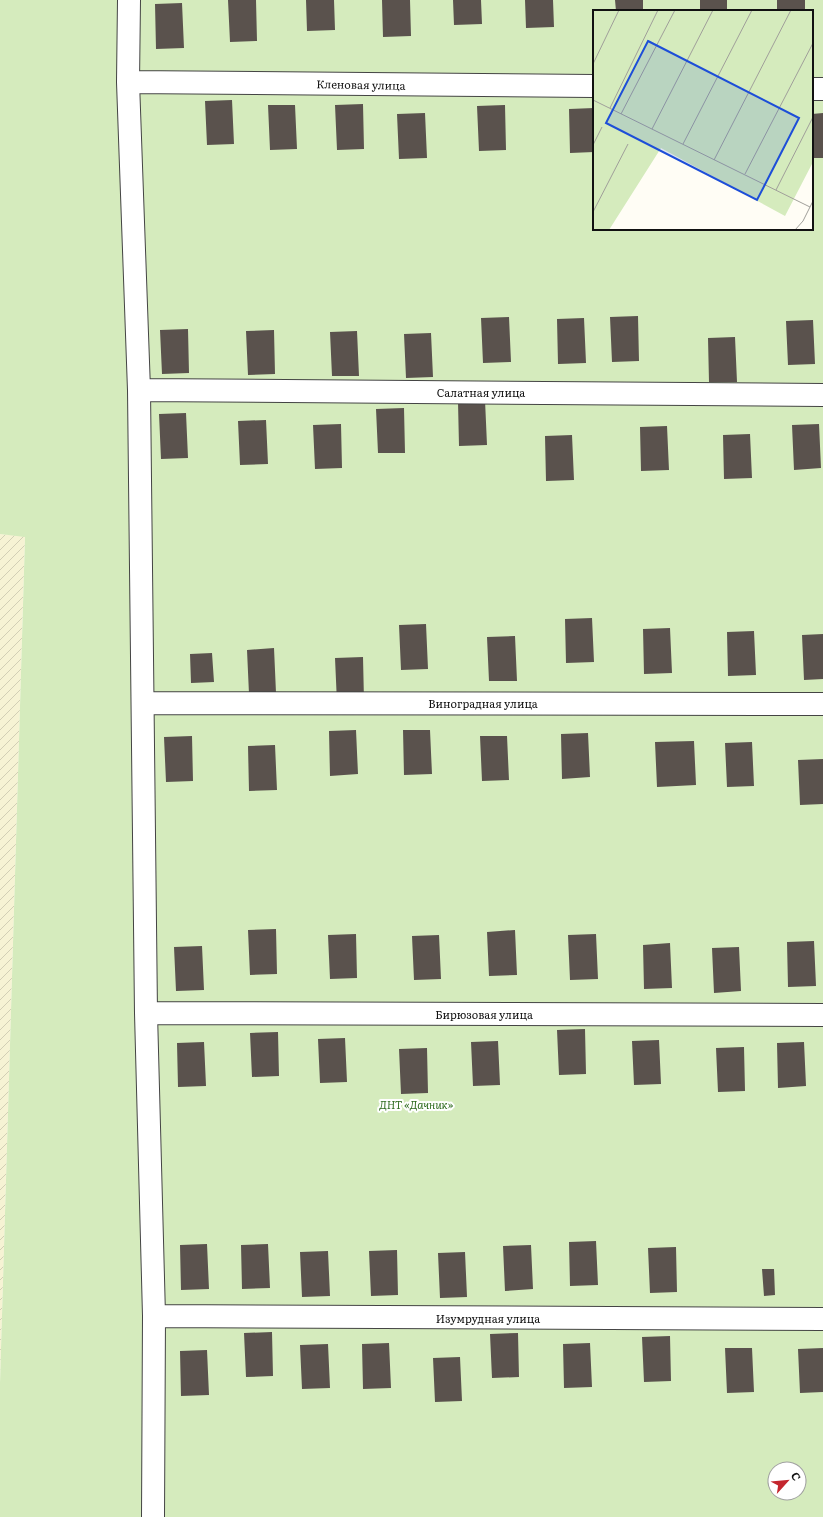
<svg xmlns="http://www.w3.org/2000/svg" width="823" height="1517" viewBox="0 0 823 1517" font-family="Literata,serif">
<defs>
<pattern id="farmland-furrows" width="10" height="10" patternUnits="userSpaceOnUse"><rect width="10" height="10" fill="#f6f3d4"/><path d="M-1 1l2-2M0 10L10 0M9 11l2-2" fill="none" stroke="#d2cfb5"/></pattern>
</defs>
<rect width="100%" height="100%" fill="#fffdf5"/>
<path fill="url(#farmland-furrows)" d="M0 534 25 536 0 1383Z"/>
<path fill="#d5ebbd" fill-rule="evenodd" d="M0 0H823V1517H0V1383L25 537 0 534ZM594 11H812V229H594ZM775 1469H799V1493H775Z"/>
<path fill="#5a524d" d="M228 0H256L257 41 230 42Z
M306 0H334L335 30 307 31Z
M382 0H410L411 36 383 37Z
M453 0H481L482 24 454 25Z
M525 0H553L554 27 526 28Z
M615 0H643V11H616Z
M700 0H727V11H700Z
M777 0H805V11H777Z
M182 3 184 48 156 49 155 4Z
M232 100 234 144 207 145 205 101Z
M363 104 364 149 337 150 335 105Z
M268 105H295L297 149 270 150Z
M505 105 506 150 479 151 477 106Z
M594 108V152L570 153 569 109Z
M425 113 427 158 399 159 397 114Z
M823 113V158H812V114Z
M638 316 639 361 612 362 610 317Z
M509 317 511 362 483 363 481 318Z
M584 318 586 363 558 364 557 319Z
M813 320 815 364 788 365 786 321Z
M188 329 189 373 162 374 160 330Z
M274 330 275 374 248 375 246 331Z
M357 331 359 376H332L330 332Z
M431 333 433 377 406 378 404 334Z
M735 337 737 382H709L708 338Z
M485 400 487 445 459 446 458 402Z
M404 408 405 453H378L376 409Z
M186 413 188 458 161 459 159 414Z
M266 420 268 464 240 465 238 421Z
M341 424 342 468 315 469 313 425Z
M819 424 821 468 794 470 792 425Z
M667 426 669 470 641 471 640 427Z
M750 434 752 478 724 479 723 435Z
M572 435 574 480 546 481 545 436Z
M592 618 594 662 566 663 565 619Z
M426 624 428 669 401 670 399 625Z
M670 628 672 673 644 674 643 629Z
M754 631 756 675 728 676 727 632Z
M823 634V679L804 680 802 635Z
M515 636 517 681H489L487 637Z
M274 648 276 693 249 694 247 650Z
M212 653 214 682 191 683 190 654Z
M363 657 364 701 337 703 335 658Z
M356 730 358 774 330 776 329 731Z
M403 730H430L432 774 404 775Z
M588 733 590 777 562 779 561 734Z
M192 736 193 781 166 782 164 737Z
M480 736H507L509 780 482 781Z
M694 741 696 785 657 787 655 742Z
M752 742 754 786 727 787 725 743Z
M275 745 277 790 249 791 248 746Z
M823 759V804L800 805 798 760Z
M276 929 277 974 250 975 248 930Z
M515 930 517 975 489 976 487 932Z
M356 934 357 978 330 979 328 935Z
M596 934 598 979 570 980 568 935Z
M439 935 441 979 414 980 412 936Z
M814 941 816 986 788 987 787 942Z
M670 943 672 988 644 989 643 945Z
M202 946 204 990 176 991 174 947Z
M739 947 741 991 714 993 712 948Z
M585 1029 586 1074 559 1075 557 1030Z
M278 1032 279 1076 252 1077 250 1033Z
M345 1038 347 1082 320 1083 318 1039Z
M659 1040 661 1084 634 1085 632 1041Z
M498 1041 500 1085 473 1086 471 1042Z
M204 1042 206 1086 178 1087 177 1043Z
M804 1042 806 1086 778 1088 777 1043Z
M744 1047 745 1091 718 1092 716 1048Z
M427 1048 428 1093 401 1094 399 1049Z
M596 1241 598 1285 570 1286 569 1242Z
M207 1244 209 1289 181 1290 180 1245Z
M268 1244 270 1288 242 1289 241 1245Z
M531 1245 533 1289 505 1291 503 1246Z
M676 1247 677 1292 650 1293 648 1248Z
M397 1250 398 1295 371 1296 369 1251Z
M328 1251 330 1296 302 1297 300 1252Z
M465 1252 467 1297 440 1298 438 1253Z
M762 1269H774L775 1295 764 1296Z
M272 1332 273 1376 246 1377 244 1333Z
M518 1333 519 1377 492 1378 490 1334Z
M670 1336 671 1381 644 1382 642 1337Z
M389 1343 391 1388 363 1389 362 1344Z
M590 1343 592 1387 564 1388 563 1344Z
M328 1344 330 1388 302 1389 300 1345Z
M725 1348H752L754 1392 727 1393Z
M823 1348V1392L800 1393 798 1349Z
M207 1350 209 1395 181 1396 180 1351Z
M460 1357 462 1401 435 1402 433 1358Z"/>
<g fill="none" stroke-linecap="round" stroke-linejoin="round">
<g stroke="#444" stroke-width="24">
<path id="minor" d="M129 0 128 82 139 390 146 1013 154 1316 153 1517
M128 82 594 86
M812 89H823
M139 390 823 395
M143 703 823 704
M146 1013 823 1015
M154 1316 823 1319"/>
</g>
<use href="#minor" stroke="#fff" stroke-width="22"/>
</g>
<g text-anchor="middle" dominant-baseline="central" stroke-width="4" stroke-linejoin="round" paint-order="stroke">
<g font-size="11" fill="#111" stroke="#fff">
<text transform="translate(361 84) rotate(1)">Кленовая улица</text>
<text x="481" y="392">Салатная улица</text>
<text x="483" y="703">Виноградная улица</text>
<text x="484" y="1014">Бирюзовая улица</text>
<text x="488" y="1318">Изумрудная улица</text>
</g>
<g font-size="11" font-style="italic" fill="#2f6b1f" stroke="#fff">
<text x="416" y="1104">ДНТ «Дачник»</text>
</g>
</g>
<g transform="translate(593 10)">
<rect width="220" height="220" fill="#fffdf5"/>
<path d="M0 0H220V152L192 206 68 138 16 220H0Z" fill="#d5ebbd"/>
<path fill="none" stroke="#a09f9a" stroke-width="1" d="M0 54 26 0M0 90 217 197M17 98 65 0M28 104 82 0M59 119 120 0M90 134 159 0M0 135 9 117M121 150 198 0M152 164 220 33M183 180 220 107M0 202 35 134M202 220 210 211 220 191"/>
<path fill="#1d4ed8" fill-opacity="0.15" stroke="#1d4ed8" stroke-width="2" d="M55 31 206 108 164 190 13 113Z"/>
<rect width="220" height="220" fill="none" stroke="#111" stroke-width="2"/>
</g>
<g transform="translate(787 1481) rotate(63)"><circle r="19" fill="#ffffff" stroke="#a0a0a0"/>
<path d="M0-3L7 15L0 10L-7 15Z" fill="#c4262e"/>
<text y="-6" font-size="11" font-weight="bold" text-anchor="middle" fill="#111111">С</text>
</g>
</svg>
